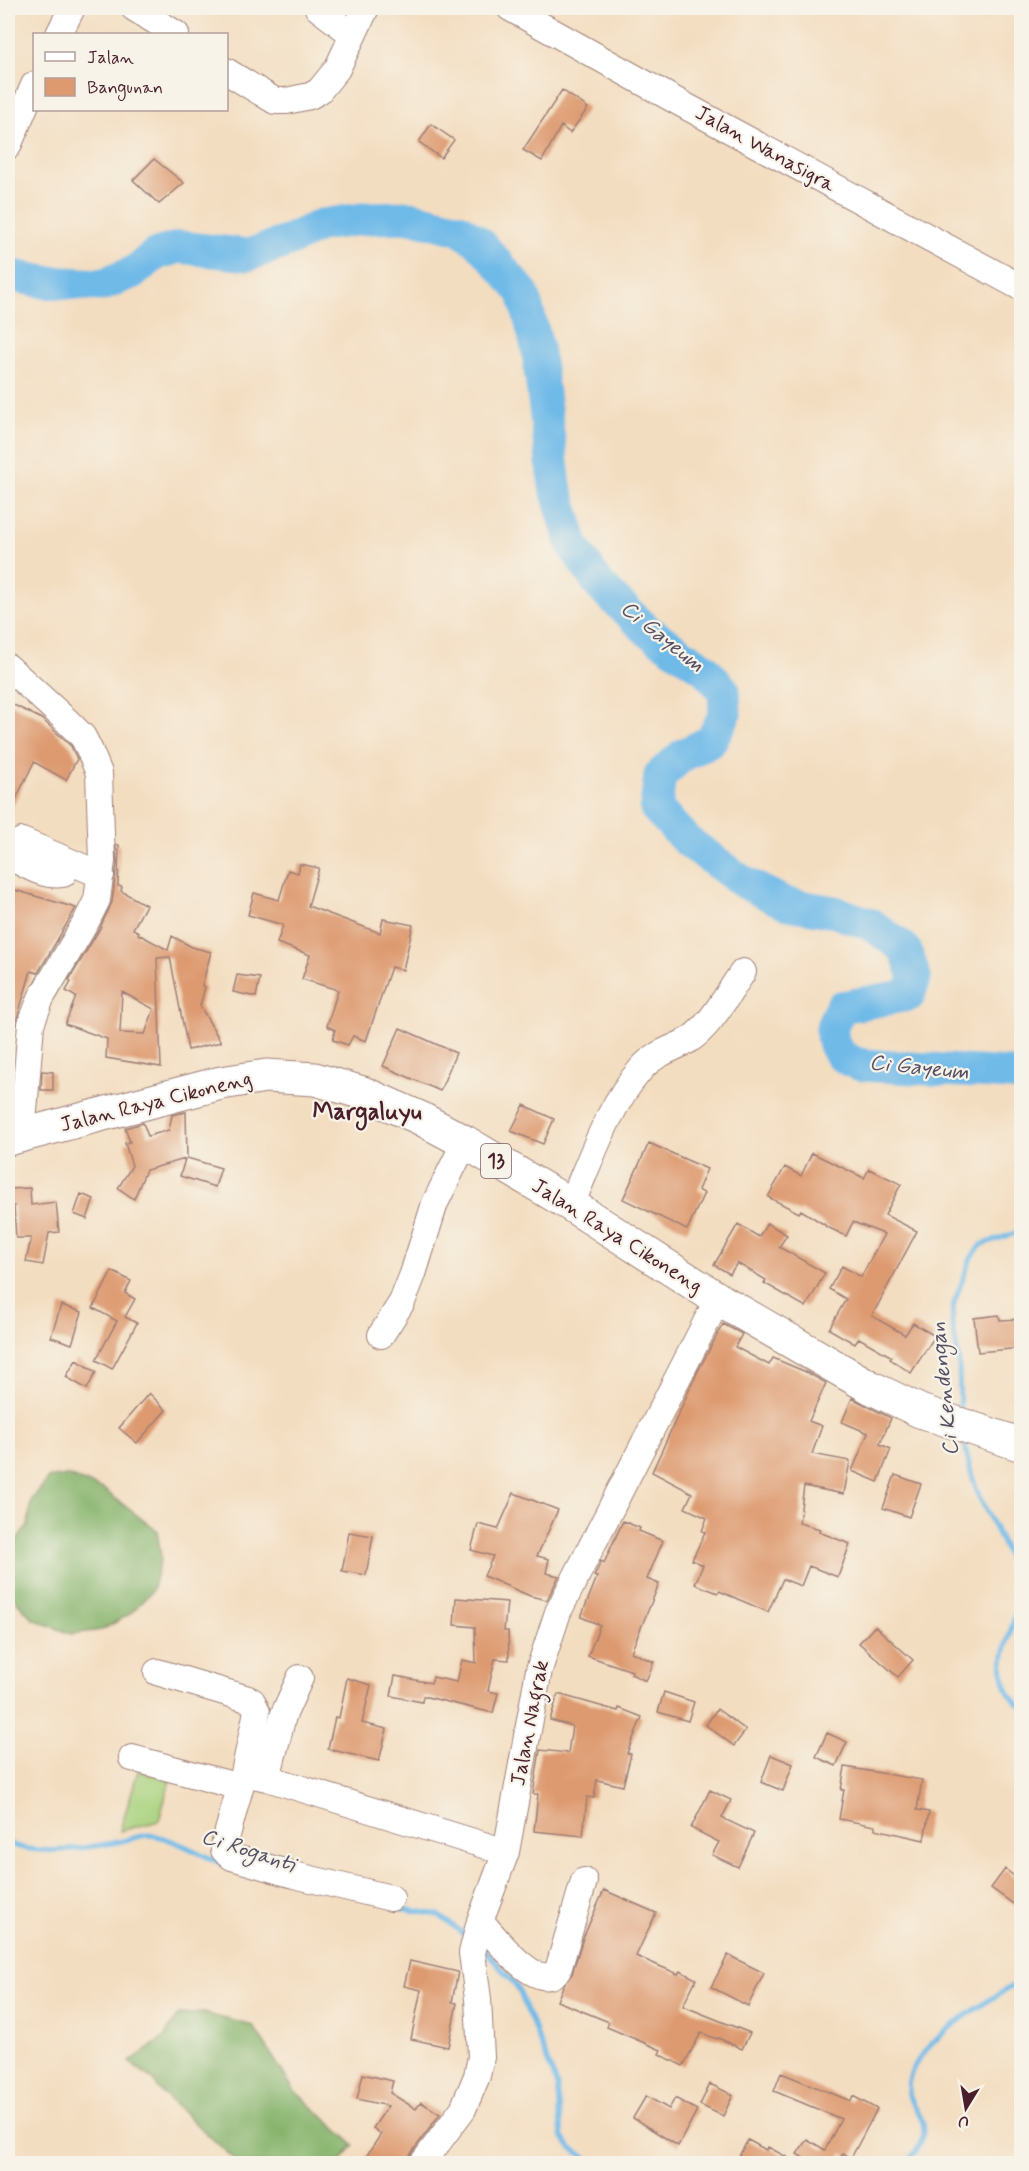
<svg xmlns="http://www.w3.org/2000/svg" width="1029" height="2171" viewBox="0 0 1029 2171" font-family="Mynerve,sans-serif">
<rect width="100%" height="100%" fill="#f7f3e8"/>
<filter id="ink" filterUnits="userSpaceOnUse"><feTurbulence type="fractalNoise" baseFrequency=".0167" numOctaves="2"/><feDisplacementMap in="SourceGraphic" scale="12" xChannelSelector="R" yChannelSelector="G"/><feConvolveMatrix kernelMatrix="1 2 1 2 8 2 1 2 1" color-interpolation-filters="sRGB"/></filter>
<filter id="wash" filterUnits="userSpaceOnUse"><feTurbulence type="fractalNoise" baseFrequency=".008" numOctaves="4" result="noise"/><feDisplacementMap in="SourceGraphic" scale="24" xChannelSelector="R" yChannelSelector="G"/><feGaussianBlur stdDeviation="1.35" result="paint"/><feColorMatrix in="noise" values="0 0 0 0 0 0 0 0 0 0 0 0 0 0 0 0 0 1.4 0 .05"/><feComposite in="paint" operator="in"/></filter>
<g filter="url(#wash)">
<rect width="100%" height="100%" fill="#f3ddc0"/>
<path fill="#a8d17d" stroke="#797854" stroke-width="1.5" d="M138 1771 170 1780 159 1821 120 1831Z"/>
<path fill="#86b36c" stroke="#68694c" stroke-width="1.5" d="M69 1476 103 1489 157 1531 161 1557 152 1591 130 1614 102 1630 71 1634 33 1619 13 1597 8 1585V1550L28 1526 31 1501 48 1478Z
M203 2013 253 2026 294 2090 354 2145 339 2163H239L163 2094 153 2080 130 2062 164 2037 178 2015Z"/>
<g fill="none" stroke-linecap="round" stroke-linejoin="round">
<path stroke="#6fbae8" stroke-width="5" d="M960 1414 959 1361 952 1323 954 1303 970 1260 976 1251 983 1244 1022 1231
M964 1438C967 1460 973 1484 983 1504 994 1528 1015 1564 1017 1590 1019 1616 1006 1637 1003 1662 1001 1677 1007 1699 1022 1706
M8 1843C37 1857 87 1848 118 1842 128 1840 140 1835 150 1835 169 1836 205 1857 224 1864
M393 1907 439 1915 468 1937
M483 1948 518 1988 557 2085 562 2136 571 2148 595 2164
M905 2164C915 2154 927 2139 923 2123 919 2109 904 2100 909 2080 918 2040 988 2001 1022 1980"/>
<path stroke="#6fbae8" stroke-width="33" d="M8 275 45 282 102 285 134 272 156 254 180 247 248 255 286 242 321 225 369 218 410 217 459 229 480 243 523 293 537 346 555 486 573 545 600 586 648 631 705 669 724 691 725 714 711 741 683 755 660 775 656 808 686 840 743 882 787 904 835 912 872 925 905 949 915 977 909 995 841 1007C838 1014 832 1023 832 1029 831 1051 844 1061 863 1065L1010 1074 1022 1077"/>
</g>
<g id="blocks">
<path fill="#dd9a6f" fill-rule="evenodd" d="M562 90 588 108 570 133 561 126 542 161 523 150Z
M431 124 454 140 441 158 419 142Z
M154 159 184 183 159 204 133 180Z
M8 702 42 719 71 746 77 759 66 780 34 762 8 815Z
M116 845H119L118 886 122 887 121 891 146 905 133 929 139 932 138 934 168 950 172 936 192 947 211 952 202 986 205 987 200 1006 221 1042 188 1050 170 957 157 958 161 1067 106 1058 107 1039 65 1024 76 997 66 991 71 982 69 980 99 930 112 902 117 863ZM122 992 154 1009 145 1034 120 1033Z
M300 864 319 868 308 906 380 933 383 919 413 925 403 970 391 967 366 1041 353 1036 348 1045 333 1040 335 1030 327 1026 338 990 302 979 310 955 277 943 283 925 248 915 254 893 279 900 288 870 298 873Z
M8 888 76 908 38 973 31 971 12 1036 8 1035Z
M237 975 260 978 256 997 233 992Z
M400 1028 456 1053 440 1091 383 1066Z
M42 1071 53 1072V1090H41Z
M524 1105 554 1119 543 1144 511 1131Z
M186 1112 187 1158 221 1168 215 1187 180 1176 185 1159 146 1170 134 1199 118 1188 132 1166 125 1143 130 1142 125 1128 143 1123 148 1136 169 1130 172 1115Z
M649 1143 707 1169 698 1190 704 1193 687 1230 623 1199Z
M812 1153 864 1178 869 1169 901 1184 885 1215 917 1231 872 1316 905 1335 913 1323 935 1336 911 1373 890 1359 892 1357 859 1338 855 1344 829 1329 846 1299 829 1289 842 1266 861 1277 884 1234 853 1222 846 1236 825 1226V1225L801 1210 799 1213 768 1197 785 1167 801 1176Z
M30 1188 31 1205 56 1202 59 1232 49 1233 43 1265 26 1262 31 1238H16L14 1206H8V1189Z
M81 1194 94 1199 87 1219 74 1214Z
M767 1223 787 1235 779 1247 825 1273 806 1307 764 1283 766 1280 737 1263 730 1274 714 1265 738 1224 759 1237Z
M112 1271 131 1281 125 1293 135 1299 125 1317 137 1323 112 1369 96 1360 117 1321 93 1308Z
M61 1305 82 1312 72 1344 51 1337Z
M999 1315 1000 1320 1022 1319V1348L978 1352 974 1318Z
M723 1324 742 1334 735 1347 769 1365 773 1358 806 1372 826 1383 809 1421 822 1426 812 1454 850 1461 844 1494 804 1486 799 1523 820 1529 819 1532 850 1544 838 1577 809 1566 801 1586 783 1579 768 1612 719 1591 718 1593 695 1584 703 1565 692 1560 705 1532 702 1531 707 1518 685 1508 692 1493 652 1472 697 1373Z
M76 1360 96 1372 87 1389 66 1377Z
M149 1393 166 1410 137 1443 119 1428Z
M852 1398 891 1418 880 1444 891 1449 878 1482 852 1471 868 1433 842 1422Z
M895 1475 921 1484 909 1517 883 1508Z
M514 1493 558 1510 537 1556 549 1559 546 1573 559 1576 547 1600 530 1596 484 1576 493 1556 471 1550 478 1524 498 1529Z
M623 1521 640 1528 639 1531 663 1541 647 1579 659 1584 631 1652 654 1662 646 1681 631 1674 632 1671 588 1656 600 1625 581 1617 597 1577 594 1576 600 1564 601 1561 604 1563Z
M349 1532 373 1536 366 1575 342 1571Z
M456 1598 507 1602 504 1631H508L509 1660 495 1659 488 1691 498 1693 493 1713 423 1696 422 1702 391 1696 395 1676 431 1683 433 1677 457 1682 462 1660 476 1663 475 1627 454 1625Z
M875 1626 913 1660 898 1677 859 1643Z
M347 1678 371 1685 362 1723 387 1729 379 1761 328 1749 335 1717 339 1718Z
M664 1692 694 1702 688 1721 658 1712Z
M558 1694 618 1711 619 1708 642 1717 627 1753 631 1754 623 1786 597 1780 594 1798 587 1797 583 1836 534 1831 538 1794H533L540 1750 568 1753 572 1726 550 1720Z
M717 1709 746 1730 734 1746 706 1725Z
M827 1733 847 1742 836 1766 816 1757Z
M771 1755 793 1764 783 1791 761 1782Z
M845 1767 922 1780 917 1810 929 1812 924 1840 875 1829V1826L839 1819 844 1790H841Z
M710 1790 731 1800 722 1818 754 1833 738 1867 712 1855 719 1842 691 1828Z
M1005 1869 1022 1882V1910L991 1888Z
M604 1890 656 1913 636 1956 678 1974 680 1971 696 1979 683 2006 750 2033 742 2049 718 2038 717 2039 701 2033 683 2066 659 2054 661 2050 607 2027 609 2022 557 2001 564 1984 572 1974 583 1938Z
M728 1955 764 1973 748 2006 711 1987Z
M410 1961 458 1972 452 2002 457 2003 448 2047 411 2039 421 1990 404 1986Z
M781 2073 851 2101 853 2096 877 2109 851 2158 843 2153 840 2159 848 2163H812L797 2154 807 2139 825 2150 841 2119 774 2091Z
M363 2074 393 2081 390 2093 416 2109 421 2102 440 2114 410 2155 407 2163H362L381 2134 373 2128 388 2106 357 2099Z
M710 2084 733 2095 723 2116 700 2105Z
M646 2096 669 2109 675 2098 697 2110 678 2146 633 2118Z
M748 2140 766 2150 768 2147 798 2163H735Z"/>
</g>
</g>
<g filter="url(#ink)">
<use href="#blocks" fill-opacity="0" stroke="#9e7e76" stroke-width="1.5"/>
<g fill="none" stroke-linecap="round" stroke-linejoin="round">
<g stroke="#9e7e76" stroke-width="28">
<path id="minor" d="M134 8 176 34
M318 8 353 35
M510 8 680 103 1022 288
M59 34 72 8
M226 71 275 101H286L310 96 319 91 337 69 366 8
M8 146 34 85
M8 667 66 720 83 737 89 749 99 773 102 861 97 900 86 922 41 998 31 1024 22 1136
M70 862 63 874C44 877 28 866 12 858 10 849 15 844 22 841L101 875
M571 1205C591 1159 608 1106 642 1068 655 1053 673 1049 689 1040 712 1025 727 994 743 972
M381 1335 402 1302 413 1274 435 1203 465 1142
M157 1672 248 1699 252 1701 257 1711 244 1773 224 1846V1850L232 1857 294 1875 391 1898
M132 1758 240 1787
M244 1773 267 1778 506 1852
M267 1778 283 1716 300 1678
M480 1921C494 1935 538 1996 558 1970L584 1881
M422 2164 463 2109 477 2076 481 2057 478 1999 472 1953 480 1921 506 1852 539 1670 558 1612 718 1299"/>
</g>
<g stroke="#9e7e76" stroke-width="35">
<path id="highway" d="M8 1139 221 1083 266 1076 315 1079 363 1093 420 1118 465 1142 571 1205 718 1299 870 1387 920 1411 1022 1445"/>
</g>
<use href="#minor" stroke="#fff" stroke-width="26"/>
<use href="#highway" stroke="#fff" stroke-width="33"/>
</g>
</g>
<g text-anchor="middle" dominant-baseline="central" stroke-width="4.5" stroke-linejoin="round" paint-order="stroke">
<rect fill="#f7f3e8" stroke="#7e5f64" stroke-width="1.5" x="481" y="1144" width="30" height="34" rx="4.5"/>
<g font-size="20" font-weight="bold" fill="#4a1f2b">
<text x="496" y="1161">13</text>
</g>
<g font-size="21" fill="#4a1f2b" stroke="#f7f3e8">
<text transform="translate(765 149) rotate(29)">Jalan Wanasigra</text>
<text transform="translate(156 1102) rotate(-14)">Jalan Raya Cikoneng</text>
<text transform="translate(617 1236) rotate(32)">Jalan Raya Cikoneng</text>
<text transform="translate(530 1723) rotate(-79)">Jalan Nagrak</text>
</g>
<g font-size="22" font-style="italic" fill="#554e64" stroke="#f7f3e8">
<text transform="translate(662 637) rotate(39)">Ci Gayeum</text>
<text transform="translate(919 1068) rotate(6)">Ci Gayeum</text>
<text transform="translate(945 1389) rotate(-96)">Ci Kendengan</text>
<text transform="translate(248 1851) rotate(18)">Ci Roganti</text>
</g>
<g font-size="24" font-weight="bold" fill="#4a1f2b" stroke="#f7f3e8">
<text x="367" y="1112">Margaluyu</text>
</g>
</g>
<rect width="1029" height="2171" fill="none" stroke="#f7f3e8" stroke-width="30"/>
<rect x="33" y="33" width="195" height="78" fill="#f7f3e8" stroke="#b29e9c" stroke-width="1.5"/>
<rect x="45" y="52" width="30" height="9" fill="#ffffff" stroke="#b29e9c" stroke-width="1.5"/>
<text x="87" y="63" font-size="18" fill="#4a1f2b">Jalan</text>
<rect x="45" y="78" width="30" height="18" fill="#dd9a6f" stroke="#b29e9c" stroke-width="1.5"/>
<text x="87" y="93" font-size="18" fill="#4a1f2b">Bangunan</text>
<g transform="translate(966 2108) rotate(191)" stroke="#f7f3e8" stroke-width="4.5" paint-order="stroke">
<path d="M0-4.5L10 22L0 15L-10 22Z" fill="#4a1f2b"/>
<text y="-9" font-size="16" font-weight="bold" text-anchor="middle" fill="#4a1f2b">U</text>
</g>
</svg>
